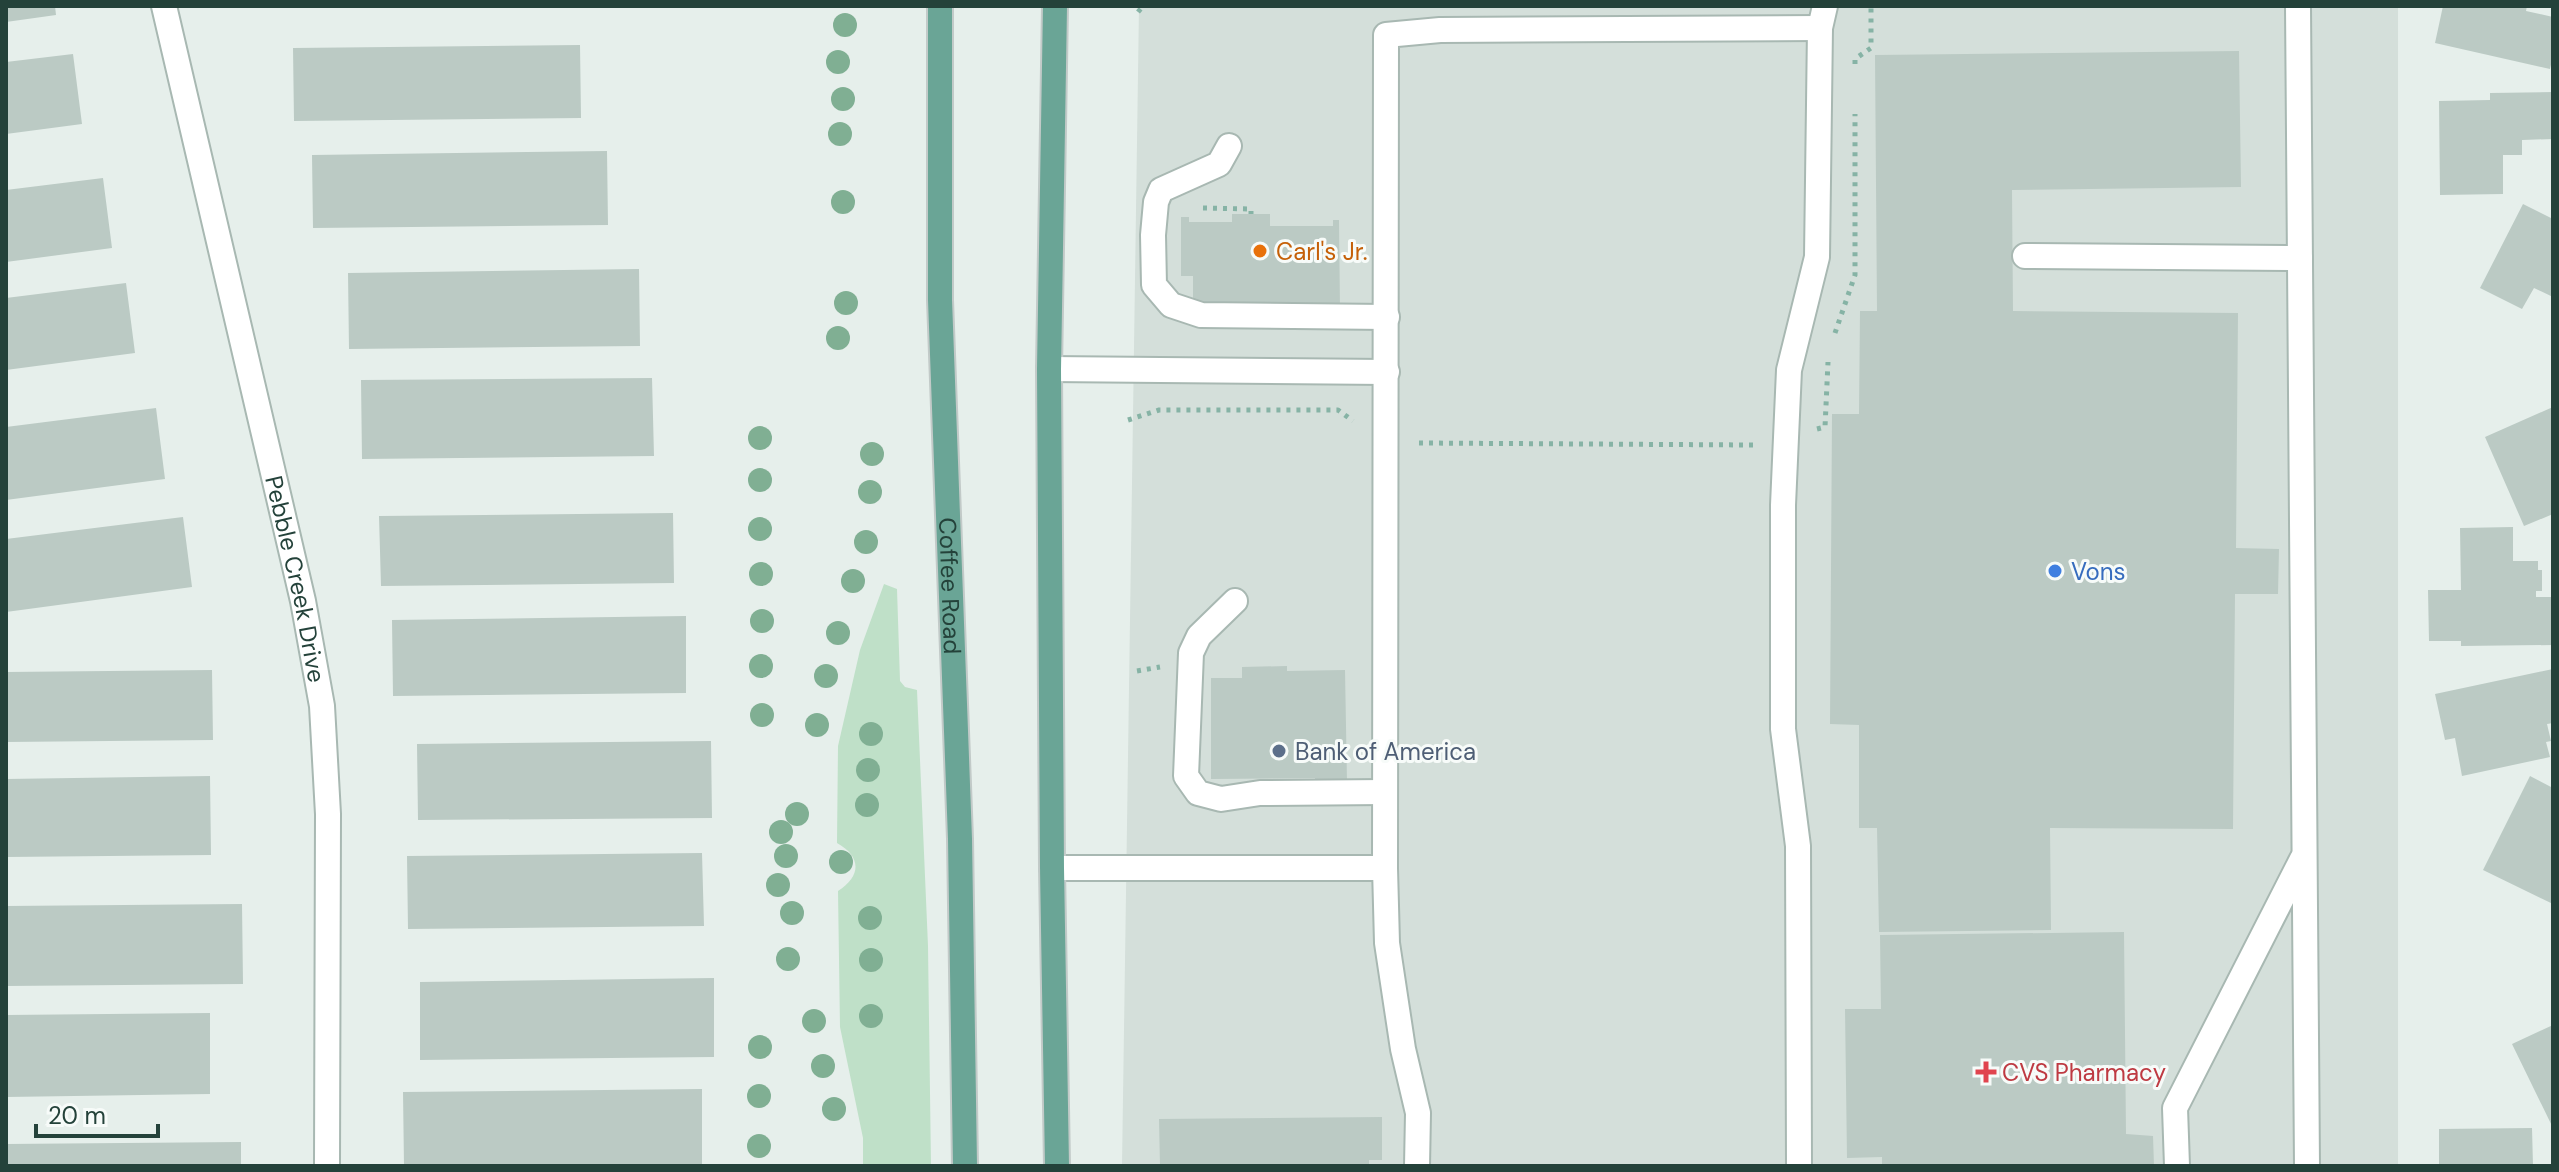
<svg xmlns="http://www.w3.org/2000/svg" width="2559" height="1172" viewBox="0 0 2559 1172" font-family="'DM Sans',sans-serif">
<rect width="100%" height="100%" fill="#e6efeb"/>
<path fill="#d4dfda" d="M1139 6H2398V1166H1122Z"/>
<path fill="#bfe0c8" d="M884 584 897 589 900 681 905 687 917 690 928 946 931 1166H863V1138L840 1027 838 891C861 876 862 857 837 843L838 746 860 650Z"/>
<path fill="#bbcac4" d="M6 6H55L56 15 6 22Z
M2443 6H2527L2526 11 2553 17V56L2550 69 2435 43Z
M580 45 581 118 294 121 293 48Z
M2239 51 2241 187 2012 190 2013 311 2238 313 2236 548 2279 549 2278 594H2235L2233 829 2050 828 2051 930 1879 932 1877 828H1859V725L1830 724 1832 414H1859L1860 311H1877L1875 55Z
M73 54 82 124 6 134V62Z
M2553 92V139L2522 140V155H2503V194L2440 195 2439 101 2490 100V93Z
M607 151 608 225 313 228 312 155Z
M103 178 112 248 6 262V190Z
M2523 204 2553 219V297L2534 288 2522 309 2480 288Z
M1232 214H1270V226H1333V220H1339L1340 310 1198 307 1193 302V276H1181V217H1189V222H1232Z
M639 269 640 346 349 349 348 273Z
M126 283 135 353 6 370V298Z
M652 378 654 456 362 459 361 380Z
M2553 407V514L2524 526 2485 437Z
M156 408 165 479 6 500V427Z
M673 513 674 583 381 586 379 516Z
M183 517 192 587 6 612V539Z
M2513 527V561H2538V570H2542V591H2536V597H2553V645L2461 646V641H2429L2428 590H2461L2460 528Z
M686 616V693L393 696 392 620Z
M1287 666V671L1345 670 1347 782H1315V778L1211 779V678H1242V667Z
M2553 669V723L2547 724 2551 741 2546 742 2550 757 2462 776 2455 738 2445 740 2435 694Z
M212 670 213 740 6 742V672Z
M711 741 712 818 418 820 417 744Z
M210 776 211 855 6 857V779Z
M2530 776 2553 788V904L2483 870Z
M702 853 704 926 408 929 407 856Z
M242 904 243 984 6 986V906Z
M2124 932 2126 1134 2153 1136 2154 1166H1882V1157L1847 1158 1845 1009H1881L1880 935Z
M714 978V1057L420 1060V982Z
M210 1013V1094L6 1097V1015Z
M2553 1025V1128L2512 1044Z
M702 1089V1164L404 1166 403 1092Z
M1382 1117V1160H1369V1166H1160L1159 1119Z
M2532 1128 2533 1166H2439V1129Z
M241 1142V1166H6V1144Z"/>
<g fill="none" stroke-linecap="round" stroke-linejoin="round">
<g stroke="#a8b8b2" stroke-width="28">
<g id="minor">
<path id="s1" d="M164 6 303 601 322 706 328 814 327 1166"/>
<path d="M2298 6 2307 1166"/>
<path d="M1229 146 1219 164 1161 190 1156 202 1153 235 1154 285 1171 305 1201 315 1387 317"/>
<path d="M2025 256 2300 258"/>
<path d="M1049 369 1387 372"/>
<path d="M1235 601 1199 636 1191 653 1186 776 1198 793 1221 799 1260 793 1385 792"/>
<path d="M1052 868H1385"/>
<path d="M1417 1166 1418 1113 1403 1049 1387 943 1385 868 1386 35 1440 30 1820 28"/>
<path d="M1799 1166 1798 846 1783 729V505L1789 370 1817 257 1820 28 1825 6"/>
<path d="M2177 1166 2175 1108 2302 859"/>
</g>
</g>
<g stroke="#c2cac8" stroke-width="28">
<g id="major">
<path id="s2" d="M940 6V300L960 839 965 1166"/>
<path d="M1055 6 1049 369 1052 868 1057 1166"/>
</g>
</g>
<path stroke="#86b3a5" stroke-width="5" stroke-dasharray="4 6" stroke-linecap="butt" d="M1138 12 1143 6
M1855 64V59L1871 48V6
M1203 208 1251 209V214
M1835 333 1855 275V114
M1128 420 1159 410H1338L1353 421
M1817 429 1825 427 1828 362
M1419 443 1753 445
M1137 671 1160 667"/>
<use href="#minor" stroke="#fff" stroke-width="24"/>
<use href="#major" stroke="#6aa596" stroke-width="24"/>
</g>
<g fill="#80af93">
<circle cx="845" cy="25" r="12"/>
<circle cx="838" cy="62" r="12"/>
<circle cx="843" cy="99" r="12"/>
<circle cx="840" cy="134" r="12"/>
<circle cx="843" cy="202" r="12"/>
<circle cx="846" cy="303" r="12"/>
<circle cx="838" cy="338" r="12"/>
<circle cx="760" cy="438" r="12"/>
<circle cx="872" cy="454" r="12"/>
<circle cx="760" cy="480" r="12"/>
<circle cx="870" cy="492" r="12"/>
<circle cx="760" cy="529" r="12"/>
<circle cx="866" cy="542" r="12"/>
<circle cx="761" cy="574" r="12"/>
<circle cx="853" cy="581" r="12"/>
<circle cx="762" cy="621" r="12"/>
<circle cx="838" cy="633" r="12"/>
<circle cx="761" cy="666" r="12"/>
<circle cx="826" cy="676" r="12"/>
<circle cx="762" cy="715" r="12"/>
<circle cx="817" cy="725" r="12"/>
<circle cx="871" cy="734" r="12"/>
<circle cx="868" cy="770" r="12"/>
<circle cx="867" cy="805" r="12"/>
<circle cx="797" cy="814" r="12"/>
<circle cx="781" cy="832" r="12"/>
<circle cx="786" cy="856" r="12"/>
<circle cx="841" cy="862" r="12"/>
<circle cx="778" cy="885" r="12"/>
<circle cx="792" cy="913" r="12"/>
<circle cx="870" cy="918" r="12"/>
<circle cx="788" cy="959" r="12"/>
<circle cx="871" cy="960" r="12"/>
<circle cx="871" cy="1016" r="12"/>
<circle cx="814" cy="1021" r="12"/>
<circle cx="760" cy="1047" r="12"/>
<circle cx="823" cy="1066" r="12"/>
<circle cx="759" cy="1096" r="12"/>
<circle cx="834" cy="1109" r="12"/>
<circle cx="759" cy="1146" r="12"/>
</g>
<circle fill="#e8710a" stroke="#f7fbf9" stroke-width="3" cx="1260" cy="251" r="8"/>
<circle fill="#3f7fe0" stroke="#f7fbf9" stroke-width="3" cx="2055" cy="571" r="8"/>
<circle fill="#5c6f8a" stroke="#f7fbf9" stroke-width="3" cx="1279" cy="751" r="8"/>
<path fill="#e0444e" stroke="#f7fbf9" stroke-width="3" d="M1982 1060h8v8h8v8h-8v8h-8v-8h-8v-8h8z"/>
<g text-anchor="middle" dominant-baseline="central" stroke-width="6" stroke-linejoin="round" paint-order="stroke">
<g font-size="24" fill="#c56008" stroke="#f7fbf9" text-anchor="start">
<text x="1276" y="251">Carl's Jr.</text>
</g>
<g font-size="24" fill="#366cbe" stroke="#f7fbf9" text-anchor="start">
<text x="2071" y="571">Vons</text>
</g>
<g font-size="24" fill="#24423a" stroke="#f7fbf9">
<text stroke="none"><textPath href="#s1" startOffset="588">Pebble Creek Drive</textPath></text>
<text stroke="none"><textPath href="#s2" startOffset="580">Coffee Road</textPath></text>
</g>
<g font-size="24" fill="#4e5e75" stroke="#f7fbf9" text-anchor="start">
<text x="1295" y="751">Bank of America</text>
</g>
<g font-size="24" fill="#be3a42" stroke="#f7fbf9" text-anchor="start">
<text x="2002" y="1072">CVS Pharmacy</text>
</g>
</g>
<rect width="2559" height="1172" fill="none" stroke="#24423a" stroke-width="16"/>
<path d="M36 1124v12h122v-12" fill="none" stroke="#24423a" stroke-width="4"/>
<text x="48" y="1124" font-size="24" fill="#24423a" stroke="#f7fbf9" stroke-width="6" paint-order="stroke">20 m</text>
</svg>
